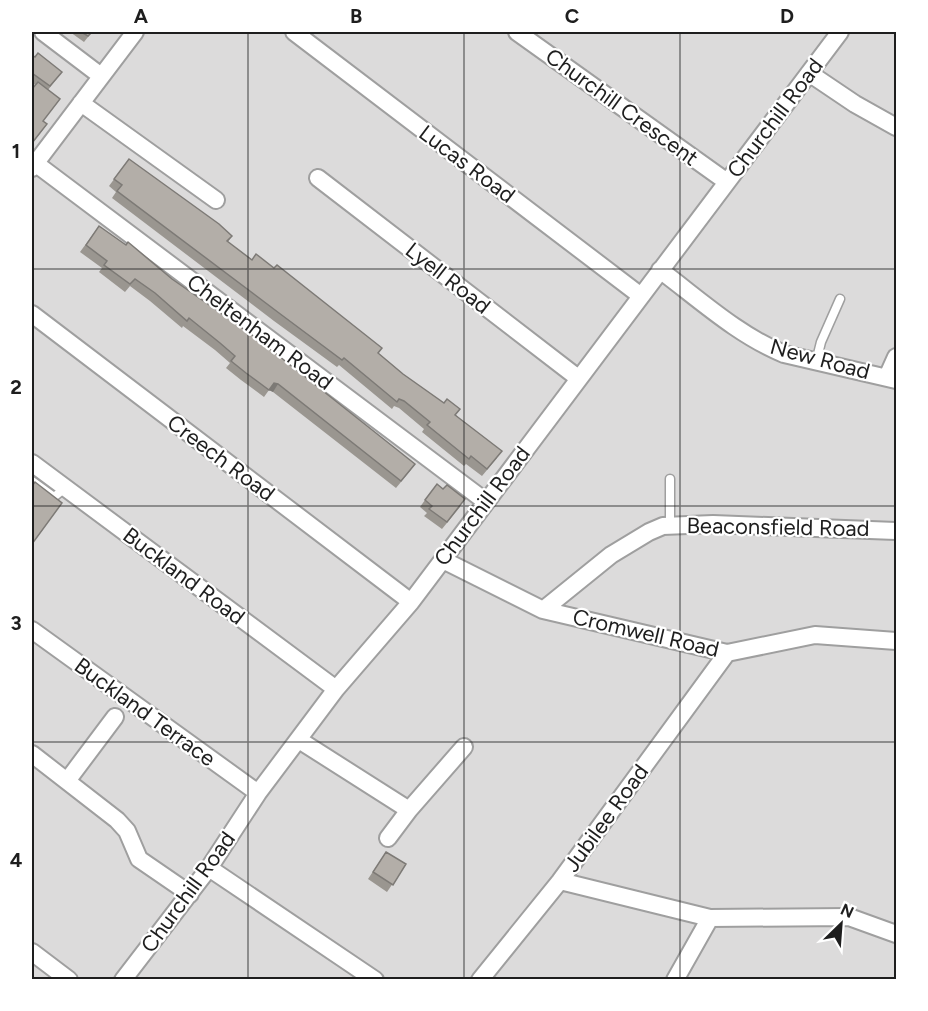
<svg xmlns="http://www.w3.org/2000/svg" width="928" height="1011" viewBox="0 0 928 1011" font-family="Figtree,sans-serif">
<rect width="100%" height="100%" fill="#eeece5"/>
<path fill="#dcdbdb" d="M32 32H896V979H32Z"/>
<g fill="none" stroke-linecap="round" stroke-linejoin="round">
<g stroke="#9f9f9f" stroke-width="11">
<path id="lane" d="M816 362 821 342 840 299
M670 479V525
M32 481 54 497 65 488"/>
</g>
<g stroke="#9f9f9f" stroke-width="20">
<path id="street" d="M43 32 101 76
M294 32 641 296
M517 32 727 182
M809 73 855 104 896 127
M81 103 216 200
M35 163 485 501
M32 168 135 32
M318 178 578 378
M660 270C700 300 738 335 784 354L896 380
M32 314 411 602
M887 377 896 357
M32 463 336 689
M443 560 543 610 727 653 815 635 896 641
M543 610 611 555 649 532 663 526 713 524 896 531
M32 630 258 793
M299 740 409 810 464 747
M32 754 117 820 127 831 139 859 190 894
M67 781 115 717
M388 838 409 810
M209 868 375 980
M560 881 710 918 849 917 896 934
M32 952 69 980
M123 980 209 868 258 793 336 689 411 602 840 32
M480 980 560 881 727 653
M675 980 710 918"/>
</g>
<use href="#lane" stroke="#fff" stroke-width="8"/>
<use href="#street" stroke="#fff" stroke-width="16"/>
</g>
<path fill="#9a9690" d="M70 32H92L84 42Z
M32 55 62 72 48 90 43 121 47 124 32 144V89L35 85 32 82Z
M129 159 232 236 228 242 378 353 403 374 456 415 497 458 482 476 466 464 464 466 422 432 424 429 399 408 394 406 392 409 339 365 337 367 274 321 112 198 116 192 109 186Z
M99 226 172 279 415 464 410 471 396 488 273 392 269 390 264 397 241 380 226 368 230 363 215 350 183 326 182 328 150 301 130 286 125 292 99 272 102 268 80 252Z
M425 500 460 507 442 529 424 516 427 513 420 507Z
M386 852 406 864 387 892 368 879Z"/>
<path fill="#7d7a76" d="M274 383 278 384 273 392 269 390 264 397Z"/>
<path fill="#b3aea8" stroke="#7d7a76" stroke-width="1.5" d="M81 32H92L88 36Z
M38 53 62 72 50 86 32 73V55L35 57Z
M38 82 60 99 43 121 47 124 32 143V89Z
M129 159 219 224 232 236 227 241 252 260 256 254 274 268 277 265 382 348 378 353 403 374 444 403 447 399 460 409 455 415 502 451 487 469 471 456 469 459 427 425 430 422 404 401 399 399 397 402 344 358 342 360 279 313 117 191 122 185 114 179Z
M99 226 126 245 128 242 172 279 255 337 415 464 401 481 278 384 274 383 269 390 246 373 231 361 235 356 220 343 189 318 187 321 155 293 135 279 130 284 104 265 107 261 86 245Z
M35 482 62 503 32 544V486Z
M437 484 443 489 447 485 465 499 447 522 429 509 432 506 425 500Z
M386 852 406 864 393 885 373 872Z"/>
<path fill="none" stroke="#1e1e1e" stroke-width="1.5" stroke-opacity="0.55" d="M248 32V980M464 32V980M680 32V980M32 269H896M32 506H896M32 742H896"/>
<g text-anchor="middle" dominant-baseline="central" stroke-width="4.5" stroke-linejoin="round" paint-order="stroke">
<g font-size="22" fill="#1e1e1e" stroke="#fff">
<text transform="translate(622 107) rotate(36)">Churchill Crescent</text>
<text transform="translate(775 118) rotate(-53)">Churchill Road</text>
<text transform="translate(467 164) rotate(37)">Lucas Road</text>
<text transform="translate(448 278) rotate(38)">Lyell Road</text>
<text transform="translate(260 332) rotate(37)">Cheltenham Road</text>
<text transform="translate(820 359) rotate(15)">New Road</text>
<text transform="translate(221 458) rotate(37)">Creech Road</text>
<text transform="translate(482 506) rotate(-53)">Churchill Road</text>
<text transform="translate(778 527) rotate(1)">Beaconsfield Road</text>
<text transform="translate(184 576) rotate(37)">Buckland Road</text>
<text transform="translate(646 633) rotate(13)">Cromwell Road</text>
<text transform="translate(145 712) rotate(36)">Buckland Terrace</text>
<text transform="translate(606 818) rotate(-54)">Jubilee Road</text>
<text transform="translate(188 892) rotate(-54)">Churchill Road</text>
</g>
</g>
<rect width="928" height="1011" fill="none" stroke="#ffffff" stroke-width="66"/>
<g transform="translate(841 924) rotate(25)" stroke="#ffffff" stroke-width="4.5" paint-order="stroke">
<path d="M0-4.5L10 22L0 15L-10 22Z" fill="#1e1e1e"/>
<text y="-9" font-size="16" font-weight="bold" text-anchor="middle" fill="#1e1e1e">N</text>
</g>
<rect x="33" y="33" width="862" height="945" fill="none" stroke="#1e1e1e" stroke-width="2"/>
<g font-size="20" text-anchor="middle" font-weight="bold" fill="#1e1e1e">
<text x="141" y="23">A</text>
<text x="356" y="23">B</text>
<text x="572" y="23">C</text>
<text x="787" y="23">D</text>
<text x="16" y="158">1</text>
<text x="16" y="394">2</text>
<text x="16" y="630">3</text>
<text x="16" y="867">4</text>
</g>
</svg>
